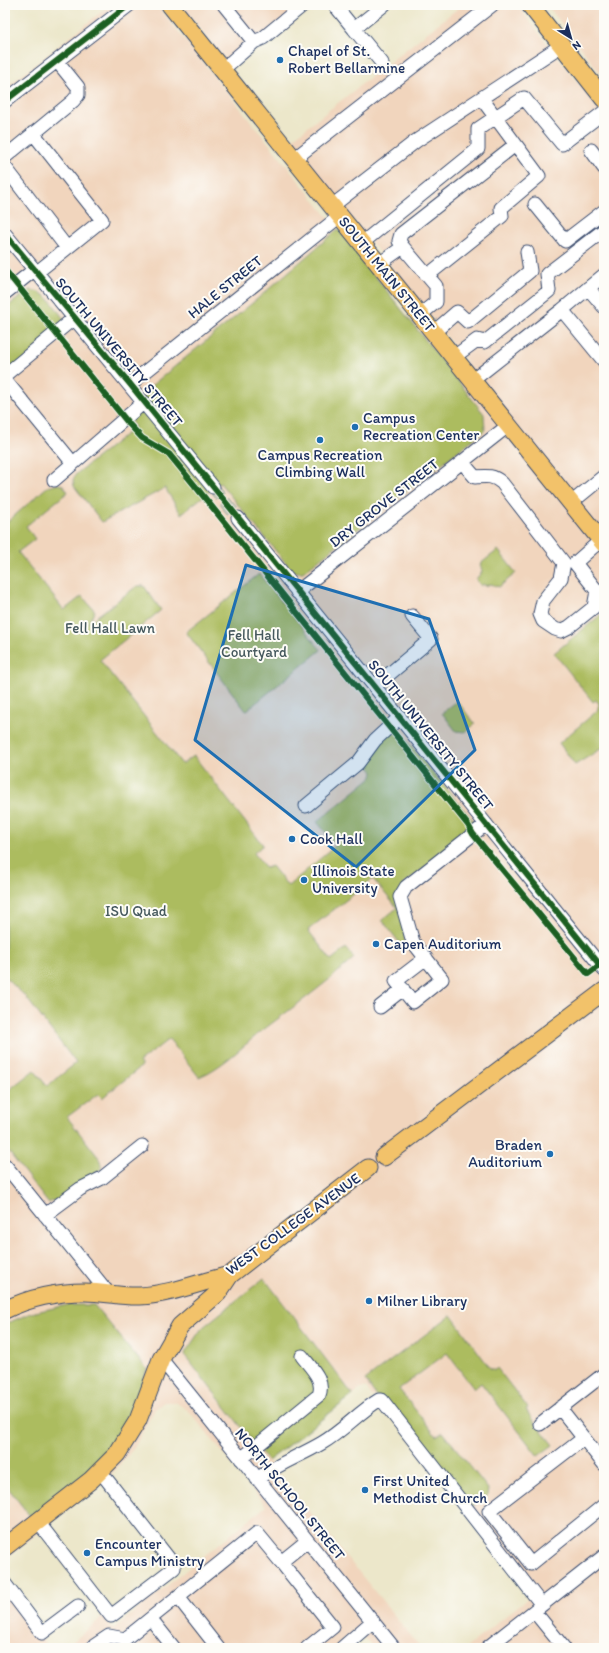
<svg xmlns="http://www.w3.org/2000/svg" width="609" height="1653" viewBox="0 0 609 1653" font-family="Itim,sans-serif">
<rect width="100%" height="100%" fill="#fdfcf7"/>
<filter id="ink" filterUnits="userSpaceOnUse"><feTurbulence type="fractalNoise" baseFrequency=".025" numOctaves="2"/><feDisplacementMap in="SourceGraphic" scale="8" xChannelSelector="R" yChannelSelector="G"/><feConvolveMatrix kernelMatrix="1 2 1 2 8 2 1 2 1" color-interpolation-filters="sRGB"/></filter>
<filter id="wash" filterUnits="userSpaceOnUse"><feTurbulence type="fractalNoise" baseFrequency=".012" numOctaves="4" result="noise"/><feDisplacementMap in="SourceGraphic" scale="16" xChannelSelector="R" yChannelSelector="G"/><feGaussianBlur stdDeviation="0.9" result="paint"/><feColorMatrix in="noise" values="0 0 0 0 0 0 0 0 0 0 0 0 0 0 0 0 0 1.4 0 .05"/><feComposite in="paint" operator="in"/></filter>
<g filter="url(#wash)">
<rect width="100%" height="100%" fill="#ece7ca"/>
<path fill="#f1d5bd" d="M110 5H157L453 372 467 362 290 141 462 5H517L604 116V1648H466L538 1590 377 1397 372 1396 366 1387 359 1390 268 1461 421 1648H374L357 1629 334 1648H65L104 1616 113 1629 266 1506 188 1410 175 1402H164L155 1409 134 1448 110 1476 5 1559V77L11 84Z
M181 5H309L231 67Z
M547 5H604V78Z
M5 1591 49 1648H5Z"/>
<path fill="#acbc5f" stroke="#64765e" d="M338 229 484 414 485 430 303 572H293L220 483 181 514 165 488 102 522 74 486 73 480 76 474 135 427 131 422 146 390 256 300Z
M30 290C47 291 56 308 65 321L5 378V308Z
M58 484 63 485 68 492 26 526 35 539 18 552 64 610 82 596 95 611 88 623 137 586H144L161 610 100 660 182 764 194 756 263 845 254 853 266 868 272 866 288 886 336 845 317 822 372 777 373 772 368 765 375 743 391 730 399 731 474 822V829L404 884 405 950 382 920 397 908 373 879 308 930 331 960 346 948 354 958C324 986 290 1009 258 1034 240 1049 221 1068 199 1077L169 1039 139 1062 142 1066 102 1098 98 1094 67 1117 99 1158 102 1168 66 1196 48 1203 5 1147V1093L34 1070 47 1086 76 1063 25 996 5 977V553L7 554 5 524 47 487Z
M498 550 516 573 499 587 491 584 485 586 484 584 481 586 476 579 482 572 480 564Z
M259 574 321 650 246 711 186 632Z
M604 612V747L575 765 559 743 597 711 599 704 596 700 593 702 554 653Z
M457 701 475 724 465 732 456 731 442 713Z
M264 1278 353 1395 268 1461 186 1357 185 1353 202 1328Z
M67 1305H94L147 1369 131 1413 116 1441 100 1464 33 1520 5 1484V1324L31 1313Z
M451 1315 490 1368 495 1370 497 1368 528 1408 526 1409 528 1413 553 1445 538 1456 481 1383 474 1389 447 1353 399 1389 436 1436 443 1432 488 1489 487 1496 471 1507 377 1397 365 1380Z"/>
</g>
<g filter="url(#ink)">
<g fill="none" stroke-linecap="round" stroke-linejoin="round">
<path stroke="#c2c2b4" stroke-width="13" stroke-dasharray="13 6" stroke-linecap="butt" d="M213 487 238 518"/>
<g stroke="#3a4b6e" stroke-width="15">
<path id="minor" d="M340 5 337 8 354 29
M254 42 263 38 303 5
M382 63 354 29 384 5
M222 70 254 42 224 5
M5 101 129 5
M33 133 102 220 36 273
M591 150 604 168
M5 157 73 101 78 95V87L57 61
M294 159 492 5
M5 167 67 248
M535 204 565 241 604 211
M332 206 416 141 562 45
M5 234 213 487
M362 243 478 149V129L524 98 562 144 604 112
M403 247 399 241 401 234 515 145
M379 264 403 247 436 286V302L420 315
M428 275 502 216 501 208 539 176 482 99
M588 288 604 307
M5 293 34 270
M562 310 604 275
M434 332 457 312 468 322 530 271 527 252
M454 357 477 340 485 342 549 291 547 274 604 230
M5 375 74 318
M5 380 72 462
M473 380 562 310 604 361
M130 384 340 216
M462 462 475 477C487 476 493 475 502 483L564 563 561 578 543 601 540 614 543 621 555 629 561 631 569 627 594 607 597 591 575 563 601 540
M54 480 144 402
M571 503 604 476
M238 518 604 970
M297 592 509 425
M375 686 431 639 412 616
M306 806 358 763 375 740 400 717
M426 958 396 981 413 1002 442 979 413 942 400 897 406 887 486 824
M380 1007 403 989
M5 1165 109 1294
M45 1215 80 1189 102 1178 142 1146
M161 1359 394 1648
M560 1408 604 1464
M540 1424 604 1374
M584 1438 489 1511 531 1564 604 1505
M241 1459 319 1395C325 1380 311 1368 302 1356
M257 1479C279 1463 300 1456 322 1443 343 1431 359 1412 379 1400H382L542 1605
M38 1522 111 1616 174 1568 173 1564 100 1471
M281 1562 333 1627 307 1648
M5 1584 42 1633 78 1606
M178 1597 218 1648
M534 1611 564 1648
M151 1619 174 1648
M91 1648 109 1636 125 1639 257 1533 281 1562 307 1541
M342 1648 373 1621
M487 1648 604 1556"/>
</g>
<g stroke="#3a4b6e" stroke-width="19">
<path id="major" d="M170 5 604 544
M530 5 604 99
M384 1157 604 991
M5 1310C29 1298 58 1292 85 1292 104 1292 122 1297 140 1296 172 1294 199 1282 230 1275L368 1168
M5 1547 91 1480 117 1454 138 1420 161 1359 180 1326 218 1293 230 1275"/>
</g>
<use href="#minor" stroke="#fff" stroke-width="13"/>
<use href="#major" stroke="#f2c26a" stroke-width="17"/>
<g stroke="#fdfcf7" stroke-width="8">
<path id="cycleway" d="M5 101 129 5
M5 234 130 384 604 970
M5 270 129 424 142 438 169 454 196 487 468 825 473 834 588 974 604 962"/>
</g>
<use href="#cycleway" stroke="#1b5e20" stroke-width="6"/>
</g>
</g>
<path fill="#1f6fb2" fill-opacity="0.2" stroke="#1f6fb2" stroke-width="3" stroke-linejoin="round" d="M246 565 429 619 475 750 356 867 195 740Z"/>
<g fill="#1f6fb2" stroke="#fdfcf7" stroke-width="1.5">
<circle cx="280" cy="60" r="4"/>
<circle cx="355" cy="427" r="4"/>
<circle cx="320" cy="440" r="4"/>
<circle cx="292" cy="839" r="4"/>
<circle cx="304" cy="880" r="4"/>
<circle cx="376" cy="944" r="4"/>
<circle cx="550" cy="1154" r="4"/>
<circle cx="369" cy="1301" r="4"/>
<circle cx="365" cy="1490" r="4"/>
<circle cx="87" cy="1553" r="4"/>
</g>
<g text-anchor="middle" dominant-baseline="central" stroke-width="4" stroke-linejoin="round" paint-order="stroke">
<g font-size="15" fill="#1b2f5e" stroke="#fdfcf7" text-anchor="start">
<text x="288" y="51">Chapel of St.<tspan x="288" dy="17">Robert Bellarmine</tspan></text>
<text x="363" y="418">Campus<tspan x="363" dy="17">Recreation Center</tspan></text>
<text x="320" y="455" text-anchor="middle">Campus Recreation<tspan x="320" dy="17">Climbing Wall</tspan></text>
<text x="300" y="839">Cook Hall</text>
<text x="312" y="871">Illinois State<tspan x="312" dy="17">University</tspan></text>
<text x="384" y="944">Capen Auditorium</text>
<text x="542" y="1145" text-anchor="end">Braden<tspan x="542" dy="17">Auditorium</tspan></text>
<text x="377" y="1301">Milner Library</text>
<text x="373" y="1481">First United<tspan x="373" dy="17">Methodist Church</tspan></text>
<text x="95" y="1544">Encounter<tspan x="95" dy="17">Campus Ministry</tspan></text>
</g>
<g font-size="15" fill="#1b2f5e" stroke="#fdfcf7">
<text transform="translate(387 274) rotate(51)">SOUTH MAIN STREET</text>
<text transform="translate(225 287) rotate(-39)">HALE STREET</text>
<text transform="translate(119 352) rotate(50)">SOUTH UNIVERSITY STREET</text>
<text transform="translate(384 503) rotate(-38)">DRY GROVE STREET</text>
<text transform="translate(431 735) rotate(51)">SOUTH UNIVERSITY STREET</text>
<text transform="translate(293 1224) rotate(-36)">WEST COLLEGE AVENUE</text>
<text transform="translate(290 1494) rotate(51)">NORTH SCHOOL STREET</text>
</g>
<g font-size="15" fill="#46595e" stroke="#fdfcf7">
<text x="110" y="628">Fell Hall Lawn</text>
<text x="254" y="635">Fell Hall<tspan x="254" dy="17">Courtyard</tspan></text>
<text x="136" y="911">ISU Quad</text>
</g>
</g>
<rect width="609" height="1653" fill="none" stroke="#fdfcf7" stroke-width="20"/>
<g transform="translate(571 38) rotate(143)" stroke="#fdfcf7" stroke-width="3" paint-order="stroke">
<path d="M0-3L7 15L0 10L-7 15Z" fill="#1b2f5e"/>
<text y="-6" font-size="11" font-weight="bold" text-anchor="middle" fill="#1b2f5e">N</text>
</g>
</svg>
